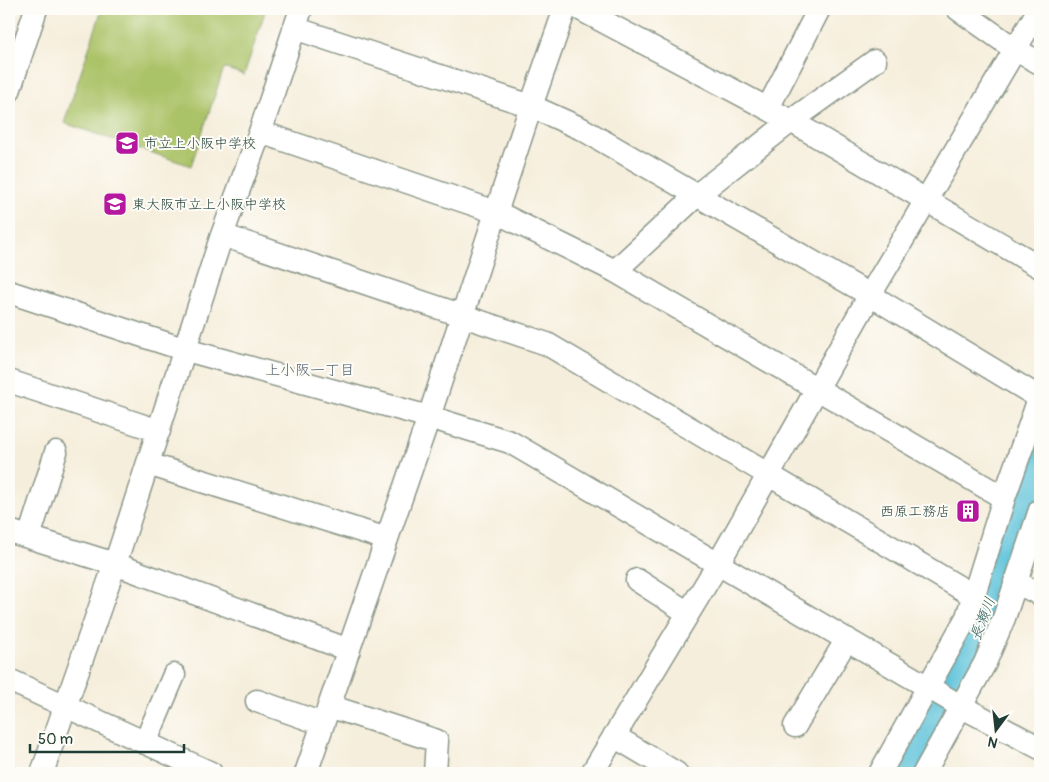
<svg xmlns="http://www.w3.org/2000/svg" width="1049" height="782" viewBox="0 0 1049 782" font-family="Pangolin,'Klee One',sans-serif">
<rect width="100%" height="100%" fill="#fdfcf7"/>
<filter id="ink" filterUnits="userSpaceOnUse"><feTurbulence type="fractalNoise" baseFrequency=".02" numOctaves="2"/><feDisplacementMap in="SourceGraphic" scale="10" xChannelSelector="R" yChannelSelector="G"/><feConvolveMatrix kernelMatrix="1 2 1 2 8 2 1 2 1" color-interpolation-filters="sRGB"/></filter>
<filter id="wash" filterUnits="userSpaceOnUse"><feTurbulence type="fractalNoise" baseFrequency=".0096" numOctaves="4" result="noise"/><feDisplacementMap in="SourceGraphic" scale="20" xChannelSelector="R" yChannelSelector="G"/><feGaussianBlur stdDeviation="1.12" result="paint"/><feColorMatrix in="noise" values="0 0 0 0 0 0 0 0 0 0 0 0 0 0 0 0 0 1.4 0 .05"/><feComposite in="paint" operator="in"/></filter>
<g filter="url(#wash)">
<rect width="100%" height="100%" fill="#f6eedc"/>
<path fill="#abc368" stroke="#65804e" d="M102 9H266L244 75 224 68 191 166 64 123Z"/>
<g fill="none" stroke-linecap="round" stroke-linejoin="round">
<path stroke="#5dc2da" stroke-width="36" d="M904 773 980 633 993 600 1040 456"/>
</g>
</g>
<g filter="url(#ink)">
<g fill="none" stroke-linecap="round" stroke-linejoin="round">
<g stroke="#8a9688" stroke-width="25">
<path id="minor" d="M580 9 791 121 1040 267
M958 9 1016 50 1040 63
M294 28 531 106 582 129 870 295 1040 398
M9 91 36 9
M768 108 819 9
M260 132 496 212 615 271 1004 498
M222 235 547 344 974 596
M615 271 697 195 791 121 875 61
M9 292 186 350 429 417 510 442 962 707 1040 748
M9 381 159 431
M148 464 387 539
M9 531 115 564 349 650
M29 537 56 452
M637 580 688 613
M1015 582 1040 594
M9 680 211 773
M257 701 323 724
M329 706 437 741 435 773
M795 726 847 639
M614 736 676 773
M145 743 174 675
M42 773 115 564 222 235 260 132 301 9
M306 773 429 417 531 106 565 9
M592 773 718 564 870 295 1039 9
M880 773 967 617 1004 498 1040 396
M924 773 985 663 1004 618 1040 510"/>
</g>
<use href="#minor" stroke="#fff" stroke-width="22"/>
</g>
</g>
<defs>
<g id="school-square" transform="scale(1.25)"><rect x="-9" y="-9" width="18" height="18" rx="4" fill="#b5179e" stroke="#fdfcf7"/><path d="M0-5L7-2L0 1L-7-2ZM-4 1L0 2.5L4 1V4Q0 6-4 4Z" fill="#fff"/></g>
<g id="building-square" transform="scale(1.25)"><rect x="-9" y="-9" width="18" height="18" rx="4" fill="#b5179e" stroke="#fdfcf7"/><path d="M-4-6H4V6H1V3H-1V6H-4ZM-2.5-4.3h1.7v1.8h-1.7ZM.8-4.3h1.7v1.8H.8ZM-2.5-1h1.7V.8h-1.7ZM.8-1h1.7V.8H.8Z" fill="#fff"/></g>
</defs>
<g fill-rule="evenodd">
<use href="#school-square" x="127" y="143"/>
<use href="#school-square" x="115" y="204"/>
<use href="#building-square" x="968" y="511"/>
</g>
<g text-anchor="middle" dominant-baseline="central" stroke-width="4" stroke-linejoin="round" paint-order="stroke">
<g font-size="14" fill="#1f3d34" stroke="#fdfcf7" text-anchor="start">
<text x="144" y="143">市立上小阪中学校</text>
<text x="132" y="204">東大阪市立上小阪中学校</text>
<text x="950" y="511" text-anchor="end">西原工務店</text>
</g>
<g font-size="15" fill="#576774" stroke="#fdfcf7">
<text x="310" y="370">上小阪一丁目</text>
</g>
<g font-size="15" font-style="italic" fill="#2e5e5e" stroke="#fdfcf7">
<text transform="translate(983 619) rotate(-69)">長瀬川</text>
</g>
</g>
<rect width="1049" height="782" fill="none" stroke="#fdfcf7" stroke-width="30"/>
<g transform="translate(996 730) rotate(195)" stroke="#fdfcf7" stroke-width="4" paint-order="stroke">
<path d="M0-4L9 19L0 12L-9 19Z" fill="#1f3d34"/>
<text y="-8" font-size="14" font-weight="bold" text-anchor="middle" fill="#1f3d34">N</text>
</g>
<path d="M30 744v8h154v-8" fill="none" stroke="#1f3d34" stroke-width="2.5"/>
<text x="38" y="744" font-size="15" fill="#1f3d34" stroke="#fdfcf7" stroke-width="4" paint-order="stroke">50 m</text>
</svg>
